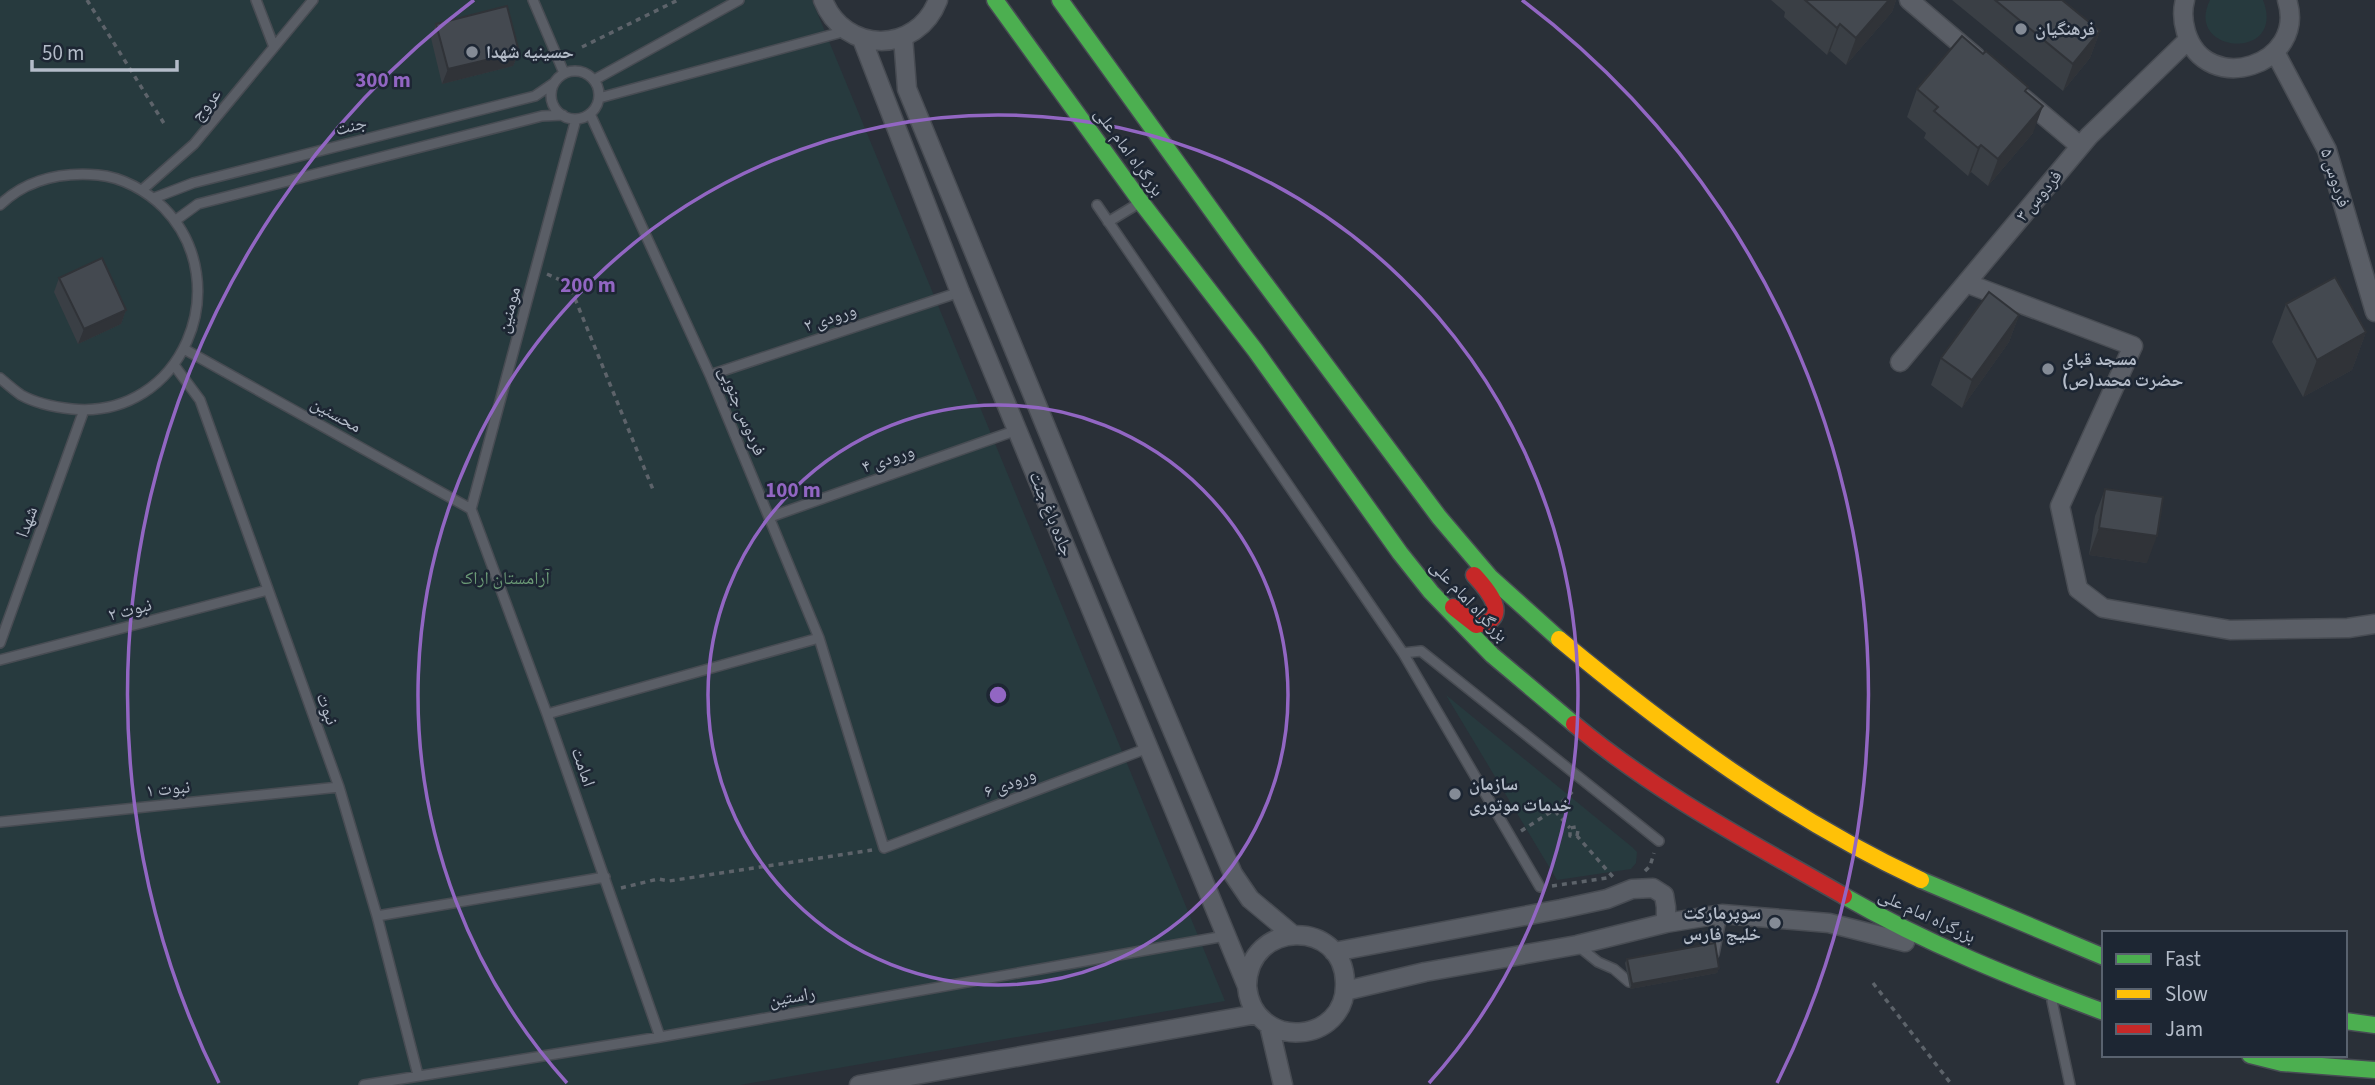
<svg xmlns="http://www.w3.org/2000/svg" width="2375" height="1085" viewBox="0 0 2375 1085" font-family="'Source Sans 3','Noto Naskh Arabic',sans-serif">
<rect width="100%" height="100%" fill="#2a3038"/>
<path fill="#273a3e" d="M0 0H812L1225 1001 740 1085H0Z
M2210 0H2263C2287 62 2183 54 2210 0Z
M1446 695 1632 847 1637 852 1636 863 1631 869 1557 880Z"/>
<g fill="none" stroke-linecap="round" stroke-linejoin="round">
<g stroke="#484c53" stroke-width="12">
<path id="lane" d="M256 0 274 47
M533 0 564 73
M551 95a24 24 0 1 1 48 0a24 24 0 1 1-48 0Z
M594 80 739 0
M599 98 846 31
M590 114 710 375 819 638 884 848 1148 748
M142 190 194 144 313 0
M154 198 193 183 535 96 554 83
M0 205C27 179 62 172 98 175 122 177 147 191 164 208 238 284 182 420 72 409 54 407 37 404 21 395 14 390 7 384 0 378
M1097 205 1403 653 1540 887
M176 220 198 204 542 116 563 115
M1108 222 1136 205
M184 349 471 509
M174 365 200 400 339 787 377 916 418 1075
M710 375 960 292
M471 509 547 714 660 1037
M471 509 576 119
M770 517 1017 430
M0 643 84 410
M1403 653 1421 651 1659 841
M0 660 268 590
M547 714 819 638
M0 822 339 787
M377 916 605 877
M1578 946 1598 962 1614 969 1629 982
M1714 954 1722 914
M2052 1001 2070 1085
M364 1085 660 1037 1225 936"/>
</g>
<g stroke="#484c53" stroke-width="21">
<path id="street" d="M823 0C844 54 917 55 938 0
M1909 0 1976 57
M2185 0C2182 11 2183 22 2186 32 2206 98 2308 65 2287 0
M903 37 907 89 1101 561 1233 874 1250 899 1293 935
M862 39 960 292 1247 986C1253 1052 1348 1045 1345 982 1343 918 1248 920 1247 986
M2275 52 2327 150 2375 312
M2023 98 2080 146
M1966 283 2133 346 2060 506 2078 589 2103 608 2230 630 2348 628 2375 624
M1900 362 2089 136 2188 40
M1334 952 1561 909 1607 899 1632 889 1653 888 1664 895 1666 907V923
M1345 991 1425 972 1577 945 1666 923 1722 914 1829 923 1905 942
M1269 1025 1283 1085
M859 1085 1257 1014"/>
</g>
<g stroke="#474c53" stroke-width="19">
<path id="fast" d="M995 0 1141 202 1255 350 1400 553 1431 592 1492 655 1574 724
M1060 0 1246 258 1439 517 1490 577 1559 639
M1921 880 2104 957
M1844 896C1927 944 2015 979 2104 1012
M2345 1021 2375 1025
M2250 1055 2282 1063 2375 1070"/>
</g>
<g stroke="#474c53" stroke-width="19">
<path id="slow" d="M1559 639C1671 732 1788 818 1921 880"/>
</g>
<g stroke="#474c53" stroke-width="19">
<path id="jam" d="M1453 607 1476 625C1514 620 1487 589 1474 575
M1574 724C1656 793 1752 843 1844 896"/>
</g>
<path stroke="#5d636a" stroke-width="3.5" stroke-dasharray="5 5" stroke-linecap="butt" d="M87 0 165 125
M582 47 678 0
M547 274 569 284 654 492
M1555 811 1570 828
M1521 831 1554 810 1575 789
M1577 836 1578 830 1576 827 1570 828V836H1577L1613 877
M1645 871 1650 866 1654 853
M1552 886 1607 878
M621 888 658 879 669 881 872 850
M1873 983 1952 1085"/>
<use href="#lane" stroke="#5a5e66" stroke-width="9"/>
<use href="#street" stroke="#5a5e66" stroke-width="18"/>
<use href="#fast" stroke="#4caf50" stroke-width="16"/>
<use href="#slow" stroke="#ffc107" stroke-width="16"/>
<use href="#jam" stroke="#c62828" stroke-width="16"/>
</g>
<path fill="#3a3f45" d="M1771 0H1896L1892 12 1846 65 1830 51 1827 55 1784 17 1785 12Z
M1952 0H2062L2100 31 2090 58 2063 91Z
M436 24 519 52 513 66 442 84 431 38Z
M1917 89 2026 92 2033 133 1988 186 1971 172 1968 176 1924 138 1926 133 1907 117Z
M59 278 126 310 121 324 78 344 54 292Z
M2286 304 2366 332 2352 370 2303 397 2272 342Z
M2019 315 2009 342 1962 408 1931 385 1941 358Z
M2105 489 2147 563 2089 555 2095 516Z
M1627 959 1719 968 1717 973 1630 989 1625 963Z"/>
<path fill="#303338" d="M1889 0H1896L1892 12 1846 65 1856 38Z
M1840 24 1830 51 1827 55 1837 28Z
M2100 31 2090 58 2063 91 2073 64Z
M519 52 513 66 442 84 448 69Z
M2043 106 2033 133 1988 186 1998 159Z
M1981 145 1971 172 1968 176 1978 148Z
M126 310 121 324 78 344 84 329Z
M2019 315 2009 342 1962 408 1972 380Z
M2366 332 2352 370 2303 397 2317 360Z
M2099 528 2157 536 2147 563 2089 555Z
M1719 968 1717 973 1630 989 1632 984Z"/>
<path fill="#444950" stroke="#303338" stroke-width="2" d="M1805 0H1889L1856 38 1840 24 1837 28Z
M1995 0H2062L2100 31 2073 64Z
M507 6 519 52 448 69 436 24Z
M1962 36 1983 54 1986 51 2028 87 2025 91 2043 106 1998 159 1981 145 1978 148 1934 111 1938 107 1917 89Z
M102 258 126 310 84 329 59 278Z
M2335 277 2366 332 2317 360 2286 304Z
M1989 292 2019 315 1972 380 1941 358Z
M2105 489 2163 497 2157 536 2099 528Z
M1715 943 1719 968 1632 984 1627 959Z"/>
<g fill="none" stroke="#9266c3" stroke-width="3.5">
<circle cx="998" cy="695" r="290"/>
<path d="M567 1083A580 580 0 1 1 1429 1083"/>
<path d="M219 1083A870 870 0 0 1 474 0M1522 0A870 870 0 0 1 1777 1083"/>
</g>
<g fill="#848b96" stroke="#1d2633" stroke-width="2.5">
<circle cx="2021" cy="29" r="7"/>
<circle cx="472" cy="52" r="7"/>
<circle cx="2048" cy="369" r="7"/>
<circle cx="1455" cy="794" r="7"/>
<circle cx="1775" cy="923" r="7"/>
</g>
<g text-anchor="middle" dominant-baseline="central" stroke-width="5" stroke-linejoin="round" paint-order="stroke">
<g font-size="18" font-weight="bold" fill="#b4bcc9" stroke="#1d2633" text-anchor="start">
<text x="2035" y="29">فرهنگیان</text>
<text x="486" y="52">حسینیه شهدا</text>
<text x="2062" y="359">مسجد قبای<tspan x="2062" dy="21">حضرت محمد‌(ص)</tspan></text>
<text x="1469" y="784">سازمان<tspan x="1469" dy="21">خدمات موتوری</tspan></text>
<text x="1761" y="913" text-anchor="end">سوپرمارکت<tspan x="1761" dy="21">خلیج فارس</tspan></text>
</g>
<g font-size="18" fill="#b4bcc9" stroke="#1d2633">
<text transform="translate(206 105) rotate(-51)">عروج</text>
<text transform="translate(351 126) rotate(-14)">جنت</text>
<text transform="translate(1129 152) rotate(54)">بزرگراه امام علی</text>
<text transform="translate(2335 178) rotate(72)">فردوس ۵</text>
<text transform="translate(2039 196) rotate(-50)">فردوس ۳</text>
<text transform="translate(509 310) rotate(-75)">مومنین</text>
<text transform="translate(830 318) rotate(-19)">ورودی ۲</text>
<text transform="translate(742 411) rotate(67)">فردوس جنوبی</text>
<text transform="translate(336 415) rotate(29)">محسنین</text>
<text transform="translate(888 459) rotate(-19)">ورودی ۴</text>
<text transform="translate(1051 514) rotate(68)">جاده باغ جنت</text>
<text transform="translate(27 522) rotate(-70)">شهدا</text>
<text transform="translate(1469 601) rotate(47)">بزرگراه امام علی</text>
<text transform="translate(130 610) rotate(-15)">نبوت ۲</text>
<text transform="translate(327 709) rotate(70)">نبوت</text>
<text transform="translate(583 767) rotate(71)">امامت</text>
<text transform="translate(1010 783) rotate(-21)">ورودی ۶</text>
<text transform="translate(168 789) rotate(-6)">نبوت ۱</text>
<text transform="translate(1927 916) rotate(25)">بزرگراه امام علی</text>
<text transform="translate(792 997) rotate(-10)">راستین</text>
</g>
<g font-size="18" fill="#6b9a76" stroke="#1d2633">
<text x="505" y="578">آرامستان اراک</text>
</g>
</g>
<circle cx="998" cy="695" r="10" fill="#9266c3" stroke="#1d2633" stroke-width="3.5"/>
<g font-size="21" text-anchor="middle" font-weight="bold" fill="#9266c3" stroke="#1d2633" stroke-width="5" stroke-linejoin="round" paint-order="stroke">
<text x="383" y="87">300 m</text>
<text x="588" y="292">200 m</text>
<text x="793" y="497">100 m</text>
</g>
<rect x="2102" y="931" width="245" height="126" fill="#1d2633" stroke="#59626f" stroke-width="2"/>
<rect x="2116" y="954" width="35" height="10" fill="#4caf50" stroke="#59626f" stroke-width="2"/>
<text x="2165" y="966" font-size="21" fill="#b4bcc9">Fast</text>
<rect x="2116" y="989" width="35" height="10" fill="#ffc107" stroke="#59626f" stroke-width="2"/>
<text x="2165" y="1001" font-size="21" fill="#b4bcc9">Slow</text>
<rect x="2116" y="1024" width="35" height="10" fill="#c62828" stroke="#59626f" stroke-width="2"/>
<text x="2165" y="1036" font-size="21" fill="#b4bcc9">Jam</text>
<path d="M32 60v10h145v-10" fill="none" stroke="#b4bcc9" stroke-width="3.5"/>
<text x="42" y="60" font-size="21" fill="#b4bcc9" stroke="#1d2633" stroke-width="5" paint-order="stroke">50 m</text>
</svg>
